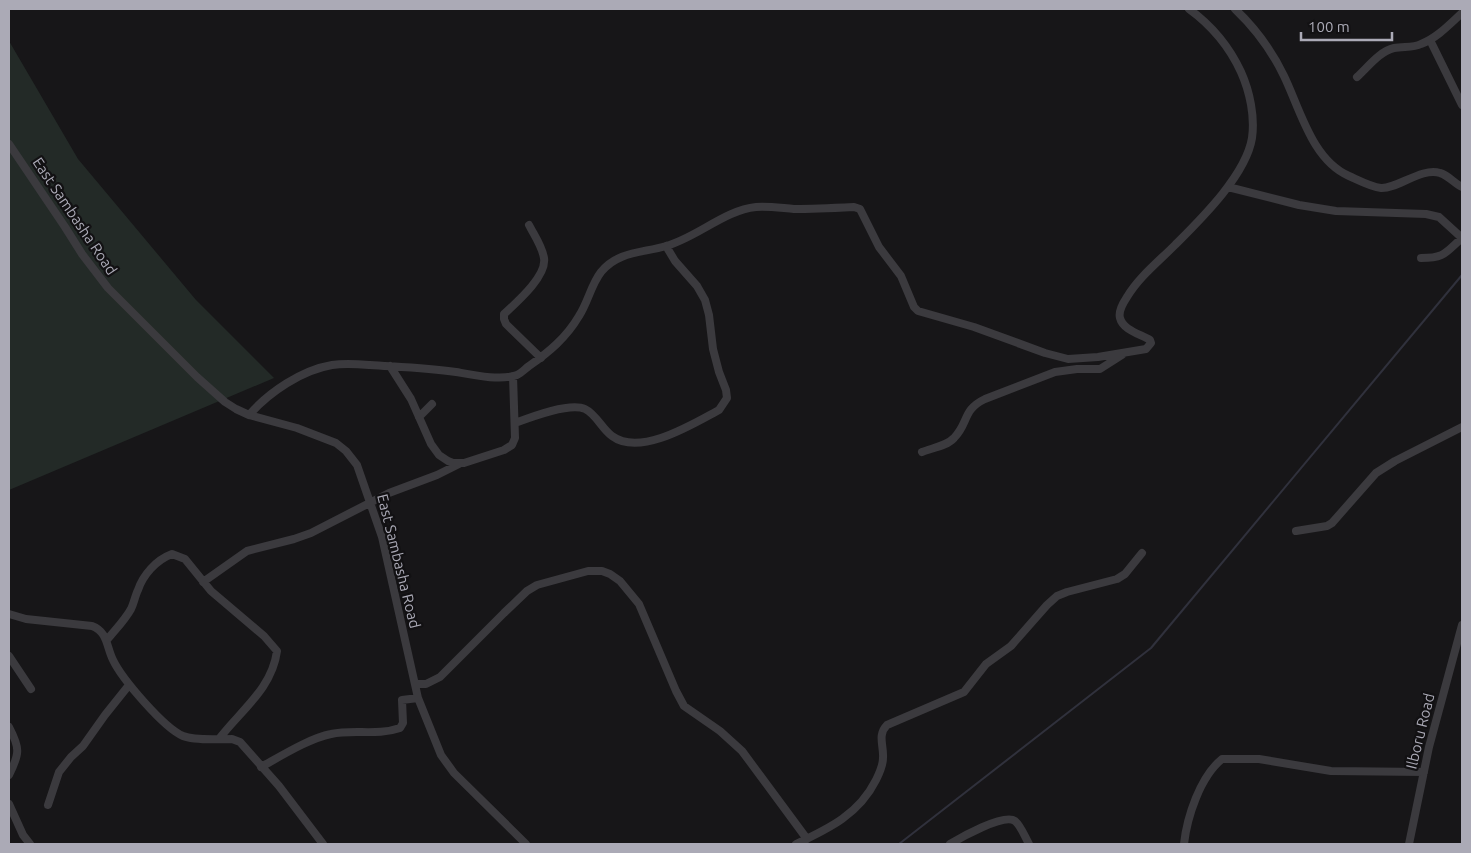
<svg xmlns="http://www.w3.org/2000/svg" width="1471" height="853" viewBox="0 0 1471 853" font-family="Ubuntu,sans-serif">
<rect width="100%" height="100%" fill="#171618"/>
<path fill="#232a27" d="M9 41 78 159 196 300 274 378 9 490Z"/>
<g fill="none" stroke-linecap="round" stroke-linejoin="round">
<path stroke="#30313c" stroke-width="2" d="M899 844 1151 648 1462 275"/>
<path stroke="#3b3a3e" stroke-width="8" d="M1235 9C1255 28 1272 51 1284 76 1300 109 1312 160 1349 176 1358 180 1371 187 1381 188 1397 189 1422 167 1440 173 1448 175 1454 183 1462 187
M1430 40 1462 105
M1357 77C1368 67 1380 51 1394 48 1403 46 1413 48 1421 44 1437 38 1450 24 1462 13
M9 144 65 227 82 254 108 288 197 377 225 402 236 409 249 415 297 428 336 443 346 451 357 465 382 537 418 698 441 755 454 773 526 844
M1228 187 1299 205 1336 211 1426 214 1439 217 1462 238
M529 225C534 235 542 246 544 258 547 276 517 302 504 314V319L506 324 541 358
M1421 258C1445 258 1445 253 1462 238
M390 366 411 399 431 444 439 455 448 461 453 463H464L504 450 512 445 515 438 513 376
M249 415C269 392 302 370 332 365 345 363 357 364 370 365 399 367 427 368 456 372 473 375 501 381 517 375 521 373 525 369 529 366 549 352 566 338 579 316 588 302 591 285 601 272 618 251 643 253 666 246 696 238 725 210 756 207 768 206 781 208 794 209 814 209 834 208 854 207L860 209 879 247 901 276 914 307 918 311 974 327 1045 353 1068 359 1098 357 1146 349 1151 343 1150 340C1140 334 1123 330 1120 318 1118 311 1123 303 1127 297 1139 277 1158 262 1175 245 1201 219 1246 175 1252 138 1255 117 1250 92 1241 72 1229 46 1211 25 1189 9
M419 417 432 404
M515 423C531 417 570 402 585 409 596 414 602 429 612 436 640 457 693 424 719 410L727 398 726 390 719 372 713 349 709 315 705 300 697 286 675 261 666 246
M922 452C932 448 947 446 954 438 969 423 962 410 985 399L1055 372 1077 369H1100L1122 355
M1296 531 1327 526 1332 523 1376 473 1395 461 1462 427
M203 582 247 551 294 539 311 533 389 493 437 475 459 464
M9 614 26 619 92 626C108 632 106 646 113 660 122 679 164 728 183 736 195 741 219 739 232 739L240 742 279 786 323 844
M107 640C115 630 125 620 131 609 134 603 135 596 138 590 143 575 156 560 172 554L185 559 211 591 264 636 277 651C272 689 240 711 219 739
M9 656 31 689
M415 684H426L440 677 504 613 527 591 537 585 588 571H602L610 574 620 581 639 604 676 691 684 706 720 731 742 751 807 839
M9 727C20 748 20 753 9 775
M261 767C281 756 310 738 331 734 354 729 377 736 400 728L403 723 402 700 418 698
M9 804 23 835 30 844
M48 805 59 772 71 757 83 746 105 715 129 685
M796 844C830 828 859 814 876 780 879 774 883 766 883 758 884 746 877 735 887 725L964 692 986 664 1011 646 1047 605 1057 596 1067 592 1117 579 1125 574 1142 553
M950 844C960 838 1004 813 1015 821 1021 826 1025 837 1029 844
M1184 844C1187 817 1200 777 1222 759H1259L1331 771 1424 772
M1409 844 1429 747 1462 625"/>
</g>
<g text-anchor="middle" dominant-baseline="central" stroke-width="4.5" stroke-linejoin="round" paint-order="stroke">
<g font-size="15" fill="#abaab6" stroke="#121113">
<text transform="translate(75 216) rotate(56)">East Sambasha Road</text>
<text transform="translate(399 561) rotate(76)">East Sambasha Road</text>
<text transform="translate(1420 731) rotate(-76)">Ilboru Road</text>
</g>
</g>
<rect width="1471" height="853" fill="none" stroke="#abaab6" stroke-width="20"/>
<path d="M1301 32v8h91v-8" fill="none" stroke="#abaab6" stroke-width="2.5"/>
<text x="1308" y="32" font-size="15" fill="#abaab6" stroke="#121113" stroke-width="4" paint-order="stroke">100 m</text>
</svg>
